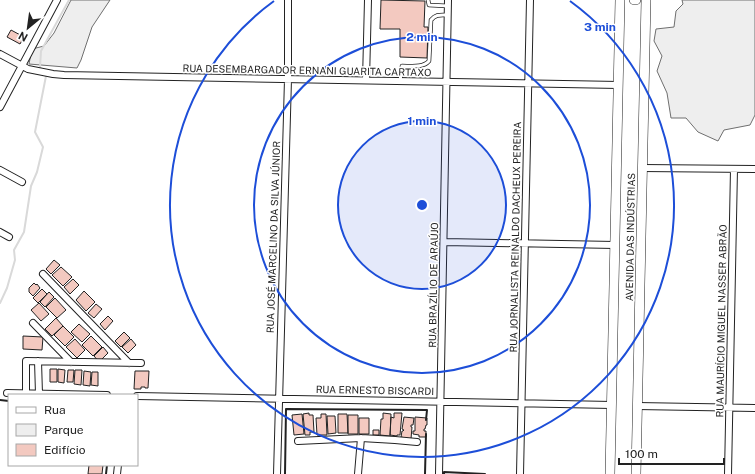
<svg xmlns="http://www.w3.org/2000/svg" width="755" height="474" viewBox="0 0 755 474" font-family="'Public Sans',sans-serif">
<rect width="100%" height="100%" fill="#fff"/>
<path fill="#eee" stroke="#6f6f6f" d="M71 0H110L92 27 81 60 77 68 29 64 32 49 44 46 54 33Z
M682 0H755V115L750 125 724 130 718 141 698 132 686 118H671L667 93 657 71 662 56 654 41 656 29 674 27 676 11 683 4Z"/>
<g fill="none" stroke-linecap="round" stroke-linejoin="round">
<path stroke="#d9d9d9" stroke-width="2" d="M42 70 40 67 41 51 69 0
M0 303 7 288 15 260 14 250 24 232 31 186 37 172 43 147 35 132 46 76V75"/>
</g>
<path fill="#f3c9c0" stroke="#222" d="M381 0 425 1 424 27H428L427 58 400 57V29H380Z
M11 30 24 37 20 44 7 37Z
M54 260 60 265 51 274 46 269Z
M61 267 72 277 63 286 52 275Z
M73 279 79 285 70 294 64 287Z
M34 283 36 285 37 284 40 288 33 296 29 292V288Z
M42 289 47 294 38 303 33 298Z
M84 291 95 302 86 311 76 300Z
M49 292 54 297 45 307 40 302Z
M55 298 66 310 57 318 46 307Z
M39 303 49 314 41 321 31 310Z
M96 304 102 309 94 318 88 313Z
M108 316 113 321 105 330 100 324Z
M56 318 63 326 52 336 45 329Z
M79 324 90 334 82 342 71 332Z
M63 326 74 337 65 346 54 335Z
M124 332 130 338 121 347 115 341Z
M23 336 43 337 42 350 23 349Z
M91 336 102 347 93 356 82 345Z
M75 339 85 350 77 358 66 347Z
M131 339 136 345 128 353 122 347Z
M103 347 108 353 99 362 94 356Z
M50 369H57V382H50Z
M58 369 65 370 64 383 58 382Z
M68 370H74L73 382H67Z
M75 370H82L81 385 74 384Z
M84 371 91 372 90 386 83 385Z
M135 371H149L148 388H145V387H141V389H134Z
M92 372H98V386L91 385Z
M309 413V415H313L314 432H310V435H305L303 414Z
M383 413 391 414 390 436 380 435 381 419H383Z
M394 413H402L400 435H397V436L390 435 391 417 394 418Z
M302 414 304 434 294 435 292 415Z
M321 414H326L327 435H317L316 418H321Z
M338 414H347L348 433H338Z
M348 415H358V434H348Z
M327 416H335L336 433 328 434Z
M404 417 414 418 413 425H411V427H412L411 439 401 437 402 431H403L404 430 402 429Z
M415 417 427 418V425H426L425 429H424V431H426V437H419V435L413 434V431H415Z
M359 418H369V434H359Z
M373 430H379V435H373Z
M89 465H103L102 474H88Z"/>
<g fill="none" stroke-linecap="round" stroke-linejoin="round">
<g stroke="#222" stroke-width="4.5">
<path id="service" d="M428 0 429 5 448 6
M400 81 402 66C411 66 423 68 429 61L431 20C436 14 440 15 447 15"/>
</g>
<g stroke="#222" stroke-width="8">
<path id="minor" d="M0 54 28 69 53 74 64 75 619 85
M366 80 368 0
M0 107 57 0
M642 168 755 169
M0 170 22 182
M0 232 9 237
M444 242 615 245
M43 274 129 363
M33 323 71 362
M38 361 39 394
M7 393 107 395
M26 393V361L141 363
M137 396 612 405
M637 406 755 408
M298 441 361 438 395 440 417 442
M117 474 118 465
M277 474 288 79V0
M358 474 361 438
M439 474 448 0
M520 474 530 0
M728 474 734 169"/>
</g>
<g stroke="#222" stroke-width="10">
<path id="secondary" d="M634 0H636
M610 474 620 0
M636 474 646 0"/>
</g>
<use href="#service" stroke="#fff" stroke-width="3"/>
<use href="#minor" stroke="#fff" stroke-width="6"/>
<use href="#secondary" stroke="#fff" stroke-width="9"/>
<path stroke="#222" stroke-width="2" d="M0 400 9 401
M106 474 107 465
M285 474 286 409 427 410 426 420
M425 474 426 434
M444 474V472L485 474"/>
</g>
<circle cx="422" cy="205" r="84" fill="#1d4ed8" fill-opacity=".12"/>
<g fill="none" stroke="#1d4ed8" stroke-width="2">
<circle cx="422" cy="205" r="84"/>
<circle cx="422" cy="205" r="168"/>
<path d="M570 1A252 252 0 1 1 274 1"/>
</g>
<g text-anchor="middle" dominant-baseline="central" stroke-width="3" stroke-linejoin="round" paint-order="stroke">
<g font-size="10" fill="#222" stroke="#fff">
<text transform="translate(307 70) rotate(1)">RUA DESEMBARGADOR ERNANI GUARITA CARTAXO</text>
<text transform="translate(273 237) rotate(-88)">RUA JOSÉ MARCELINO DA SILVA JÚNIOR</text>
<text transform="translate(515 237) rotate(-89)">RUA JORNALISTA REINALDO DACHEUX PEREIRA</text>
<text transform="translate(630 237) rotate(-89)">AVENIDA DAS INDÚSTRIAS</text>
<text transform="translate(433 285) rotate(-89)">RUA BRAZÍLIO DE ARAÚJO</text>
<text transform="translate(721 321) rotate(-89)">RUA MAURÍCIO MIGUEL NASSER ABRÃO</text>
<text transform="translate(375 390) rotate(1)">RUA ERNESTO BISCARDI</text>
</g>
</g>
<circle cx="422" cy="205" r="6" fill="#1d4ed8" stroke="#fff" stroke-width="2"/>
<g font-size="12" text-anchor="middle" font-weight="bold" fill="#1d4ed8" stroke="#fff" stroke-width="3" stroke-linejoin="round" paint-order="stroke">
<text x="600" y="31">3 min</text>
<text x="422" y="41">2 min</text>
<text x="422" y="125">1 min</text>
</g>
<rect x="8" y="394" width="130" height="72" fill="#ffffff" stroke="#a7a7a7"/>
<rect x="16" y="407" width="20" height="6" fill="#ffffff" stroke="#a7a7a7"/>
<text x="44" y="414" font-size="12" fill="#222222">Rua</text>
<rect x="16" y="424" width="20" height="12" fill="#eeeeee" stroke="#a7a7a7"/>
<text x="44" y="434" font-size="12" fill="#222222">Parque</text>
<rect x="16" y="444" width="20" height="12" fill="#f3c9c0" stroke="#a7a7a7"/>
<text x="44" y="454" font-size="12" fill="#222222">Edifício</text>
<g transform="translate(28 28) rotate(209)" stroke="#ffffff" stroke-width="3" paint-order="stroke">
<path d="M0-3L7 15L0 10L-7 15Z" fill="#222222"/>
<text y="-6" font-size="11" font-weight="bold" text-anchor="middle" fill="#222222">N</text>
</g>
<path d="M619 458v6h105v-6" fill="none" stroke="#222222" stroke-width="2"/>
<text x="625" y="458" font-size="12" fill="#222222" stroke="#ffffff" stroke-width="3" paint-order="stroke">100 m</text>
</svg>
